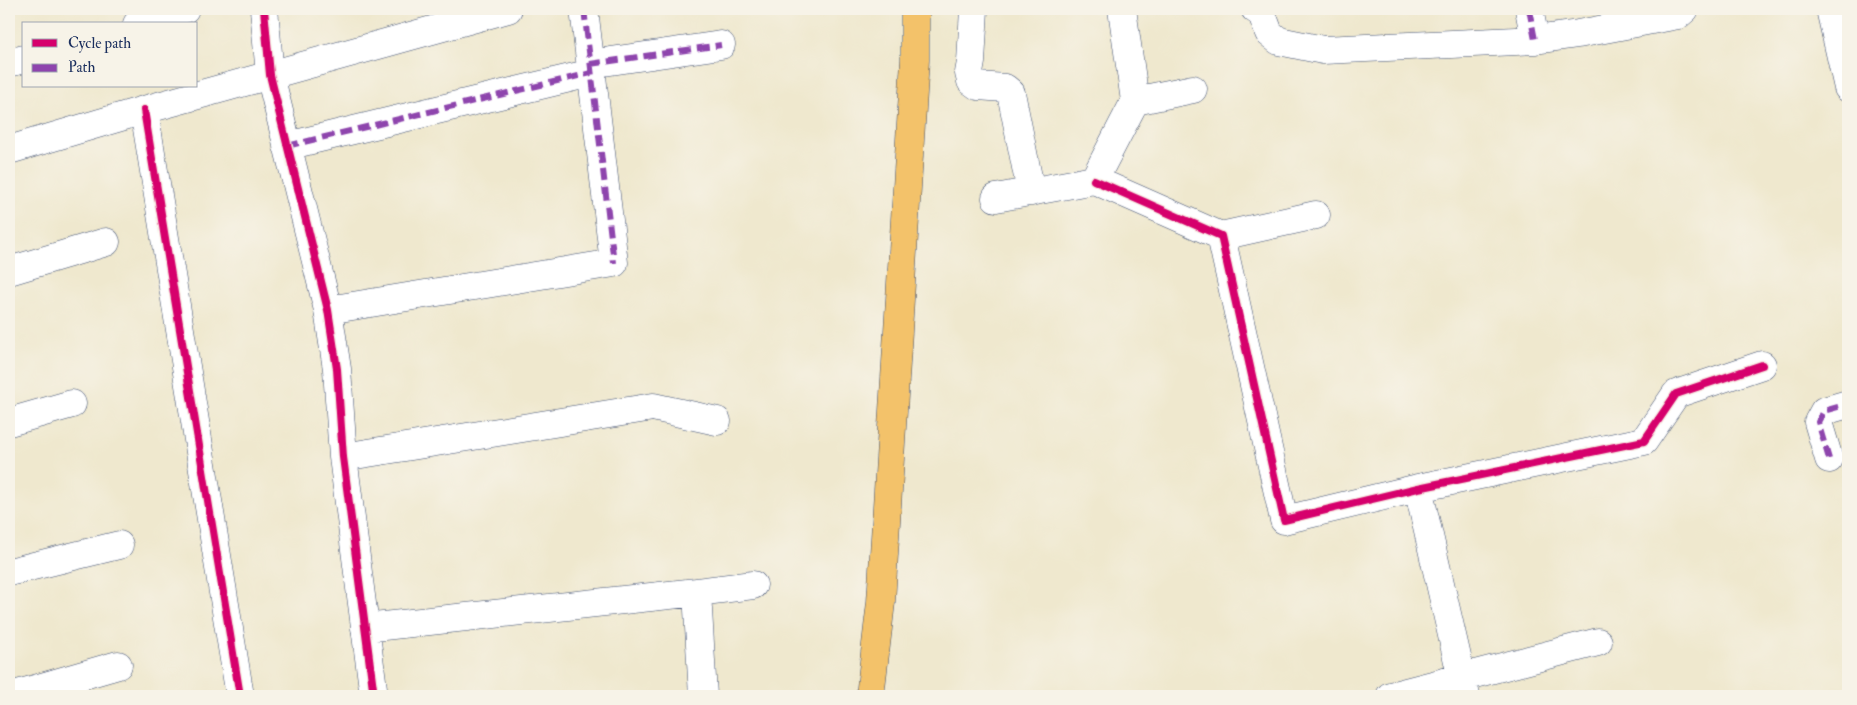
<svg xmlns="http://www.w3.org/2000/svg" width="1857" height="705" viewBox="0 0 1857 705" font-family="'IM FELL Double Pica',serif">
<rect width="100%" height="100%" fill="#f7f3e8"/>
<filter id="ink" filterUnits="userSpaceOnUse"><feTurbulence type="fractalNoise" baseFrequency=".02" numOctaves="2"/><feDisplacementMap in="SourceGraphic" scale="10" xChannelSelector="R" yChannelSelector="G"/><feConvolveMatrix kernelMatrix="1 2 1 2 8 2 1 2 1" color-interpolation-filters="sRGB"/></filter>
<filter id="wash" filterUnits="userSpaceOnUse"><feTurbulence type="fractalNoise" baseFrequency=".0096" numOctaves="4" result="noise"/><feDisplacementMap in="SourceGraphic" scale="20" xChannelSelector="R" yChannelSelector="G"/><feGaussianBlur stdDeviation="1.12" result="paint"/><feColorMatrix in="noise" values="0 0 0 0 0 0 0 0 0 0 0 0 0 0 0 0 0 1.4 0 .05"/><feComposite in="paint" operator="in"/></filter>
<g filter="url(#wash)">
<rect width="100%" height="100%" fill="#efe8ce"/>
</g>
<g filter="url(#ink)">
<g fill="none" stroke-linecap="round" stroke-linejoin="round">
<g stroke="#3b4b6f" stroke-width="29">
<path id="minor" d="M264 9 270 75 328 310 337 369 343 457 374 696
M974 9 971 62 969 73 971 81 978 86 1005 88 1011 93 1031 192
M1255 9 1262 14 1269 33 1279 41 1323 50 1535 40 1578 34 1678 15 1685 9
M1529 9 1535 40
M1830 9 1848 88
M137 24 185 9
M9 63 24 59
M590 64 721 45
M1135 101 1193 89
M144 110 240 696
M287 146 591 73
M9 150 144 110 508 9
M1094 180 1221 236 1284 520 1418 488 1644 441 1676 394 1762 365
M996 198 1094 180 1135 101 1122 9
M1221 236 1316 215
M9 271 106 242
M328 310 614 263 584 9
M9 422 72 404
M343 457 653 407 717 421
M1829 459 1818 422 1824 411 1848 404
M1418 488 1466 696
M9 572 119 545
M365 628 697 592
M11 696 118 665
M703 696 697 592 753 585
M1390 696 1598 642"/>
</g>
<g stroke="#3b4b6f" stroke-width="29">
<path id="major" d="M870 696 881 602 915 60V9"/>
</g>
<use href="#minor" stroke="#fff" stroke-width="28"/>
<use href="#major" stroke="#f3c26a" stroke-width="28"/>
<path stroke="#8e44ad" stroke-width="6" stroke-dasharray="12 6" stroke-linecap="butt" d="M584 9 614 263
M1262 9V14
M1529 9 1535 40
M590 64 721 45
M287 146 591 73
M1829 459 1818 422 1824 411 1848 404"/>
<g stroke="#f7f3e8" stroke-width="11">
<path id="cycleway" d="M264 9 270 75 328 310 337 369 343 457 374 696
M144 110 240 696
M1094 180 1221 236 1284 520 1418 488 1644 441 1676 394 1762 365"/>
</g>
<use href="#cycleway" stroke="#d6006c" stroke-width="8"/>
</g>
</g>
<rect width="1857" height="705" fill="none" stroke="#f7f3e8" stroke-width="30"/>
<rect x="22" y="22" width="175" height="65" fill="#f7f3e8" stroke="#9fa5b1"/>
<rect x="32" y="39" width="25" height="8" fill="#d6006c" stroke="#9fa5b1"/>
<text x="68" y="48" font-size="15" fill="#1b2f5e">Cycle path</text>
<rect x="32" y="64" width="25" height="8" fill="#8e44ad" stroke="#9fa5b1"/>
<text x="68" y="72" font-size="15" fill="#1b2f5e">Path</text>
</svg>
